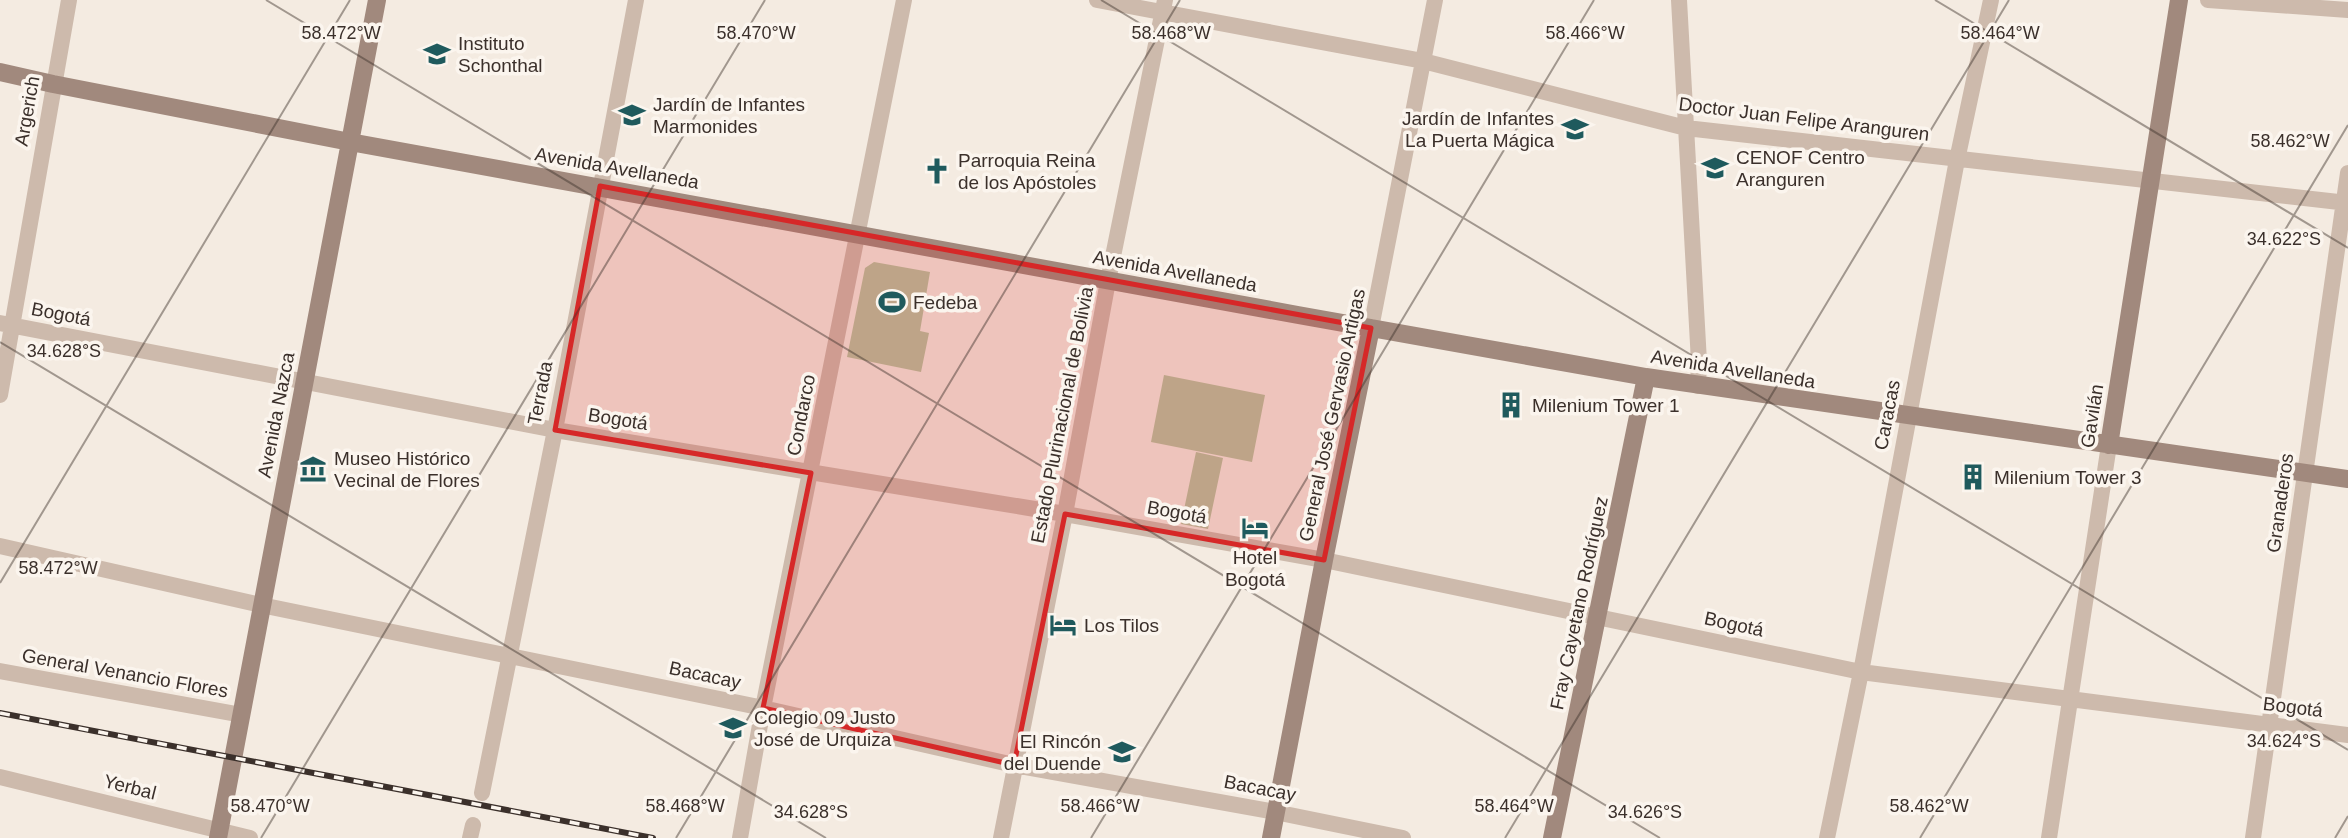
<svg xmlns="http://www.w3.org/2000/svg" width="2348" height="838" viewBox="0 0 2348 838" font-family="Arial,sans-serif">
<rect width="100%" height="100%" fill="#f4ebe1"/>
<path fill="#b8c4a0" d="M874 262 930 272 920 331 929 333 921 372 847 357 865 268Z
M1164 375 1265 395 1252 462 1151 442Z
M1196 452 1223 458 1208 529 1181 524Z"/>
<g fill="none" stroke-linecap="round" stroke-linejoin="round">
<path stroke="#cdbaac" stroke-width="16" d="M1097 0 1423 61 1686 128 2348 203
M1679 0 1699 362 1698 386
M2208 0 2348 10
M0 323 555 430 1065 514 1324 560 1861 672 2348 735
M1371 328 1435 0
M0 395 69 0
M0 546 261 605 763 708 1014 765 1275 812 1403 838
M0 671 242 715
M0 777 250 838
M482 793 555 430 636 0
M470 838 473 825
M740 838 763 708 904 0
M1001 838 1065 514 1108 281 1165 0
M1827 838 1861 672 1957 160 1991 0
M2049 838 2109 445
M2253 838 2348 173"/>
<path stroke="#a1897d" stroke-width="18" d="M0 72 53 84 350 142 1298 315 1646 377 2348 479
M2109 445 2179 0
M218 838 377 0
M1271 838 1324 560 1371 328
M1552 838 1646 377"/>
<g stroke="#3b302b" stroke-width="6">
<path id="rail" d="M0 713 653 838"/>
</g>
<use href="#rail" stroke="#fbf5ee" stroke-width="3.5" stroke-dasharray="10" stroke-linecap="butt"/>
</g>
<path fill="#d62828" fill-opacity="0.2" stroke="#d62828" stroke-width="5" stroke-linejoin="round" d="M600 186 1371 328 1324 560 1065 514 1014 765 763 708 811 473 555 430Z"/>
<path fill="none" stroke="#3b302b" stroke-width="2" stroke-opacity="0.45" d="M266 0 1660 838M1101 0 2348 750M1935 0 2348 248M0 342 826 838M0 583 350 0M261 838 765 0M676 838 1180 0M1091 838 1594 0M1505 838 2009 0M1920 838 2348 125M2335 838 2348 816"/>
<defs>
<g id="school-bare" transform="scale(2.1)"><path d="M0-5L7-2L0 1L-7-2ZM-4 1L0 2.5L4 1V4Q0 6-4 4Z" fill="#1f5a5d" stroke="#fbf5ee" stroke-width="2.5" paint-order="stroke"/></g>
<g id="church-bare" transform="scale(2.1)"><path d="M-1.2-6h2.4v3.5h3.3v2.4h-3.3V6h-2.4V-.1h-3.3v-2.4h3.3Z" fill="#1f5a5d" stroke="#fbf5ee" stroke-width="2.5" paint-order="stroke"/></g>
<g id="stadium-bare" transform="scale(2.1)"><path d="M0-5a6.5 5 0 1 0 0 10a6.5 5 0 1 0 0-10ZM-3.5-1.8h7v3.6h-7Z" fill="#1f5a5d" stroke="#fbf5ee" stroke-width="2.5" paint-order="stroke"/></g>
<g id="building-bare" transform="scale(2.1)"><path d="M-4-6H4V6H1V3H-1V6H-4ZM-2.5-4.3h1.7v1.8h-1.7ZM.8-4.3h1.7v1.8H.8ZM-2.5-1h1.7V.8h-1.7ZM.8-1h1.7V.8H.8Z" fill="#1f5a5d" stroke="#fbf5ee" stroke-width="2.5" paint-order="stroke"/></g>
<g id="museum-bare" transform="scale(2.1)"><path d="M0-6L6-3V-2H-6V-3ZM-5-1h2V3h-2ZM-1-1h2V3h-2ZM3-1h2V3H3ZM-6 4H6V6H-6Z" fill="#1f5a5d" stroke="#fbf5ee" stroke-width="2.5" paint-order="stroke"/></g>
<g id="hotel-bare" transform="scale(2.1)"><path d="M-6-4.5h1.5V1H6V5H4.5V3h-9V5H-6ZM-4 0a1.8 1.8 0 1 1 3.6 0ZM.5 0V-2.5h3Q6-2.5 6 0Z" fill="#1f5a5d" stroke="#fbf5ee" stroke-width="2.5" paint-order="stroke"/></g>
</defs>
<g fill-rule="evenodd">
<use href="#school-bare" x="437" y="54"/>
<use href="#school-bare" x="632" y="115"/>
<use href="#school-bare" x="1575" y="129"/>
<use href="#school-bare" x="1715" y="168"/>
<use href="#church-bare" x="937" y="171"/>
<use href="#stadium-bare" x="892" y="302"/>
<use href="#building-bare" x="1511" y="405"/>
<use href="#museum-bare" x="313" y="469"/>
<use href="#building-bare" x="1973" y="477"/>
<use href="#hotel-bare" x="1255" y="528"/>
<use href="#hotel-bare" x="1063" y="625"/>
<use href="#school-bare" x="733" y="728"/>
<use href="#school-bare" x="1122" y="752"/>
</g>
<g text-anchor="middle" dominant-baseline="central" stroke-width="7" stroke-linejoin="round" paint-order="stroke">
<g font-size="19" fill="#3b302b" stroke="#fbf5ee" text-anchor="start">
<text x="458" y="43">Instituto<tspan x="458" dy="22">Schonthal</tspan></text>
<text x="653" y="104">Jardín de Infantes<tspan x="653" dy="22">Marmonides</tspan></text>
<text x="1554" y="118" text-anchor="end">Jardín de Infantes<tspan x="1554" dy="22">La Puerta Mágica</tspan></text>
<text x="1736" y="157">CENOF Centro<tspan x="1736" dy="22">Aranguren</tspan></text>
<text x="958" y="160">Parroquia Reina<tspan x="958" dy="22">de los Apóstoles</tspan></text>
<text x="913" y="302">Fedeba</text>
<text x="1532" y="405">Milenium Tower 1</text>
<text x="334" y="458">Museo Histórico<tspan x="334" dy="22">Vecinal de Flores</tspan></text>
<text x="1994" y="477">Milenium Tower 3</text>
<text x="1255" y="557" text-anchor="middle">Hotel<tspan x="1255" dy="22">Bogotá</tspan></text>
<text x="1084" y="625">Los Tilos</text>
<text x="754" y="717">Colegio 09 Justo<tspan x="754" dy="22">José de Urquiza</tspan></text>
<text x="1101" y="741" text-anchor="end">El Rincón<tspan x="1101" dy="22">del Duende</tspan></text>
</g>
<g font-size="19" fill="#3b302b" stroke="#fbf5ee">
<text transform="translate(27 111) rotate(-80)">Argerich</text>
<text transform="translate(1804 119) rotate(7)">Doctor Juan Felipe Aranguren</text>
<text transform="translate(617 168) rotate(10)">Avenida Avellaneda</text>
<text transform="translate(1175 271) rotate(10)">Avenida Avellaneda</text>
<text transform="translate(61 314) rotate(11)">Bogotá</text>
<text transform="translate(1733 369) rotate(9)">Avenida Avellaneda</text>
<text transform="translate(540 393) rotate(-79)">Terrada</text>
<text transform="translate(276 415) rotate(-79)">Avenida Nazca</text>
<text transform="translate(801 415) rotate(-79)">Condarco</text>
<text transform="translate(1062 415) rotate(-79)">Estado Plurinacional de Bolivia</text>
<text transform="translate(1332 415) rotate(-78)">General José Gervasio Artigas</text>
<text transform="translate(1887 415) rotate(-79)">Caracas</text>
<text transform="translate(2092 416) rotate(-81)">Gavilán</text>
<text transform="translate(618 419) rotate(9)">Bogotá</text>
<text transform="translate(2280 503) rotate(-82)">Granaderos</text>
<text transform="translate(1177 512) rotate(10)">Bogotá</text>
<text transform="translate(1579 603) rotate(-78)">Fray Cayetano Rodríguez</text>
<text transform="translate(1734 624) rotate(12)">Bogotá</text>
<text transform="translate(125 673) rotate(10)">General Venancio Flores</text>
<text transform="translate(705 675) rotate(12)">Bacacay</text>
<text transform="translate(2293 707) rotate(7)">Bogotá</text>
<text transform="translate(130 787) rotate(14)">Yerbal</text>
<text transform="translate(1260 788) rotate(11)">Bacacay</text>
</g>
</g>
<g font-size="18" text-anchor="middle" fill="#3b302b" stroke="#fbf5ee" stroke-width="7" stroke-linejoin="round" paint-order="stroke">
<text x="341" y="39">58.472°W</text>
<text x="1171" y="39">58.468°W</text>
<text x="756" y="39">58.470°W</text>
<text x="1585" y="39">58.466°W</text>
<text x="2000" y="39">58.464°W</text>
<text x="2290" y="147">58.462°W</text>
<text x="2284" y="245">34.622°S</text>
<text x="64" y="357">34.628°S</text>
<text x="58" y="574">58.472°W</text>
<text x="2284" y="747">34.624°S</text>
<text x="270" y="812">58.470°W</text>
<text x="685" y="812">58.468°W</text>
<text x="1100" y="812">58.466°W</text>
<text x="1514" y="812">58.464°W</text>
<text x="1929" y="812">58.462°W</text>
<text x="811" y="818">34.628°S</text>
<text x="1645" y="818">34.626°S</text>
</g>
</svg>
